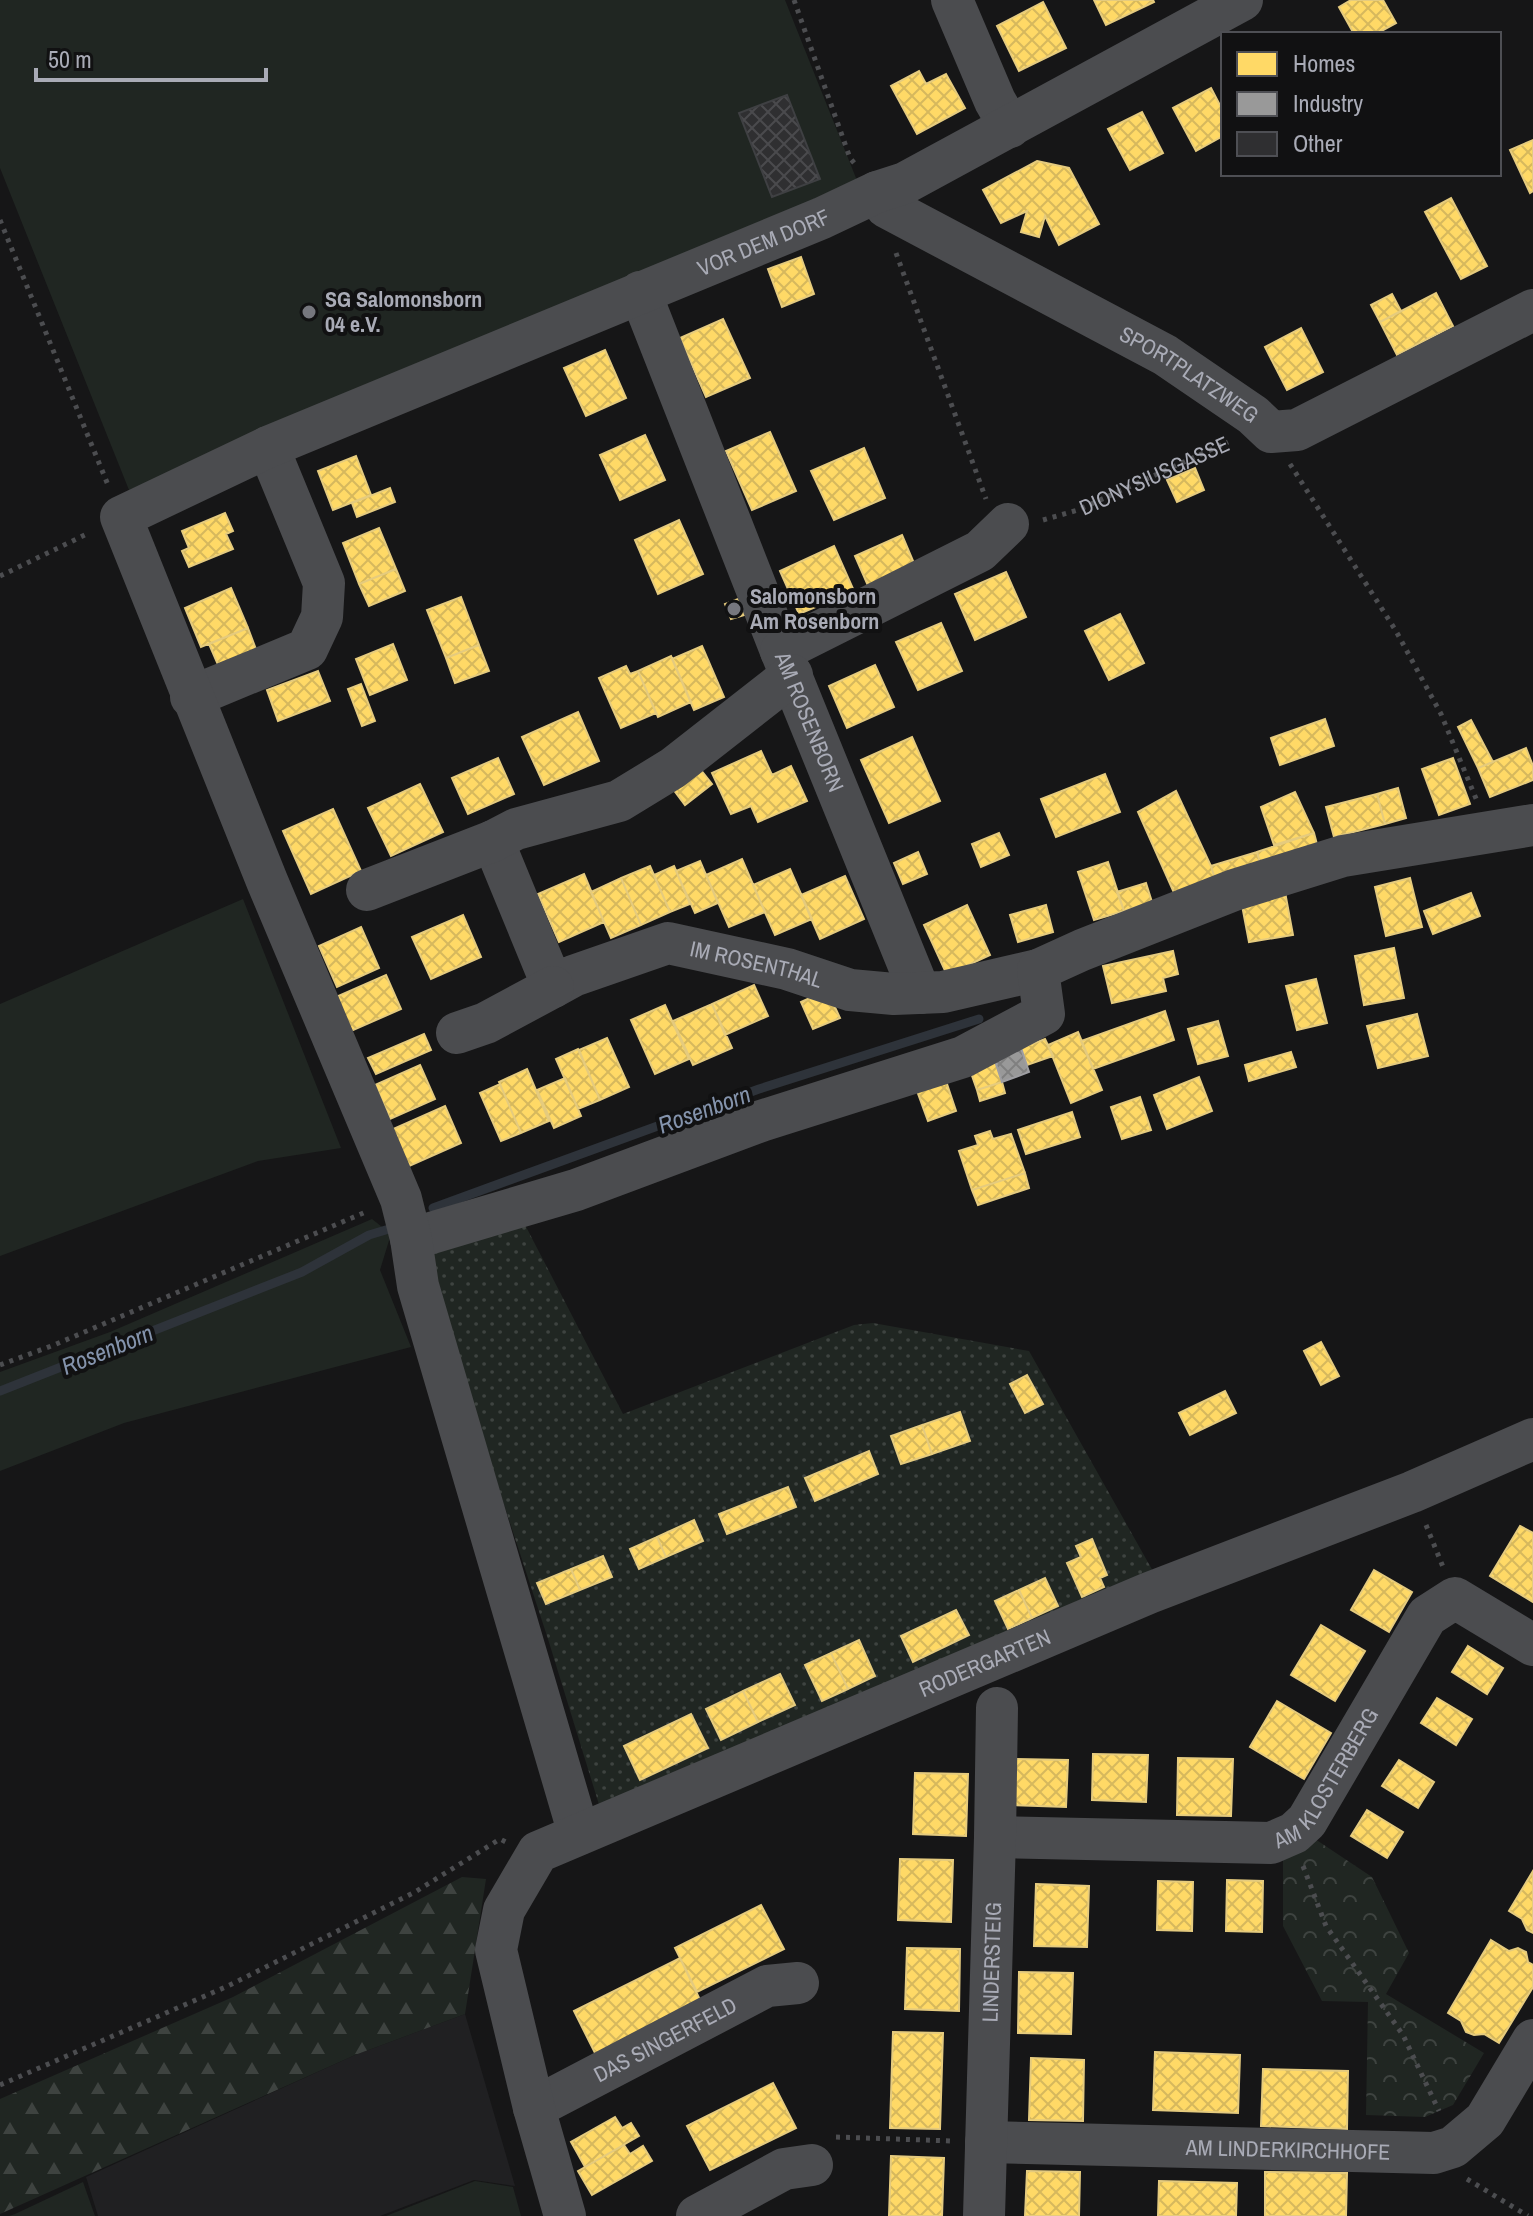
<svg xmlns="http://www.w3.org/2000/svg" width="1533" height="2216" viewBox="0 0 1533 2216" font-family="'Archivo Narrow',sans-serif">
<defs>
<pattern id="forest-firs" width="22" height="20" patternUnits="userSpaceOnUse" patternTransform="scale(2)"><rect width="22" height="20" fill="#202622"/><path d="M5 1l3.5 6h-7zM16 11l3.5 6h-7z" fill="#3e4340"/></pattern>
<pattern id="park-crowns" width="20" height="18" patternUnits="userSpaceOnUse" patternTransform="scale(2)"><rect width="20" height="18" fill="#202622"/><path d="M2 6a3 3 0 1 1 6 0M12 15a3 3 0 1 1 6 0" fill="none" stroke="#3e4340"/></pattern>
<pattern id="garden-dots" width="8" height="8" patternUnits="userSpaceOnUse" patternTransform="scale(2)"><rect width="8" height="8" fill="#202622"/><path d="M2 2h.1M6 6h.1" fill="none" stroke="#3e4340" stroke-width="1.8" stroke-linecap="round"/></pattern>
<pattern id="homes-cross-hatch" width="8" height="8" patternUnits="userSpaceOnUse" patternTransform="scale(2)"><rect width="8" height="8" fill="#ffd966"/><path d="M0 0l8 8M0 8l8-8" fill="none" stroke="#d6b85d"/></pattern>
<pattern id="industry-cross-hatch" width="8" height="8" patternUnits="userSpaceOnUse" patternTransform="scale(2)"><rect width="8" height="8" fill="#999"/><path d="M0 0l8 8M0 8l8-8" fill="none" stroke="#808080"/></pattern>
<pattern id="building-cross-hatch" width="8" height="8" patternUnits="userSpaceOnUse" patternTransform="scale(2)"><rect width="8" height="8" fill="#2f2f31"/><path d="M0 0l8 8M0 8l8-8" fill="none" stroke="#4a4a4d"/></pattern>
</defs>
<rect width="100%" height="100%" fill="#161617"/>
<path fill="#202022" d="M465 2014 515 2186 474 2180 380 2216H98L86 2177 355 2055Z"/>
<path fill="#202622" d="M0 0H785L860 188 129 490 0 168Z
M243 899 341 1148 258 1161 0 1256V1004Z
M372 1219 391 1234 380 1270 411 1347 124 1423 0 1471V1372L110 1332Z
M475 2181 513 2187 521 2216H386Z
M83 2182 95 2216H9L15 2214Z"/>
<path fill="url(#forest-firs)" d="M462 1877 486 1879 465 2014 355 2055 0 2214V2099L233 1997Z"/>
<path fill="url(#park-crowns)" d="M1312 1837 1372 1877 1409 1953 1386 1994 1484 2053 1453 2105 1425 2117 1366 2115 1368 2002 1322 2001 1283 1926V1853Z"/>
<path fill="url(#garden-dots)" d="M522 1219 623 1414 854 1325 873 1323 1029 1351 1154 1573 601 1811 548 1639 425 1263 432 1248Z"/>
<path fill="url(#homes-cross-hatch)" stroke="#e5cb7e" stroke-width="2" d="M1094 0H1153L1154 2 1106 25Z
M1351 0H1383L1396 23 1376 34H1354L1339 7Z
M1043 2 1066 48 1019 71 997 26Z
M919 71 926 84 946 74 965 108 917 134 891 86Z
M1211 88 1223 111V136L1196 151 1173 108Z
M1142 112 1163 153 1130 170 1108 129Z
M1533 140V191L1530 193 1510 150Z
M1037 161 1069 168 1099 224 1059 245 1045 216 1039 237 1021 232 1027 211 1001 223 983 190Z
M1451 198 1487 266 1461 279 1425 212Z
M801 257 814 294 782 307 768 269Z
M1436 293 1453 326 1397 355 1380 322Z
M1392 294 1401 311 1380 322 1371 305Z
M723 319 750 378 706 397 680 338Z
M1301 328 1323 372 1287 390 1265 347Z
M605 350 626 398 586 416 564 368Z
M770 432 796 491 752 510 726 451Z
M645 435 665 480 620 500 600 455Z
M864 448 885 498 834 520 811 471Z
M356 456 371 495 333 510 318 471Z
M1195 468 1204 490 1177 502 1167 480Z
M390 488 395 502 357 517 352 503Z
M225 513 233 531 226 534 233 549 189 567 182 551 189 548 182 531Z
M679 520 703 574 658 594 635 540Z
M379 528 396 569 359 584 343 543Z
M902 535 916 568 869 588 855 556Z
M834 546 854 591 799 614 780 571Z
M396 569 405 591 369 606 359 584Z
M1006 572 1026 617 975 640 955 594Z
M231 588 248 628 201 647 185 608Z
M461 597 479 645 446 658 427 610Z
M738 599 744 615 731 619 725 604Z
M1120 614 1144 663 1109 680 1085 631Z
M941 623 962 671 918 690 896 642Z
M248 628 257 652 219 667 209 644Z
M393 644 407 680 370 695 356 659Z
M479 645 489 671 455 683 446 658Z
M702 646 724 697 694 710 672 659Z
M671 656 691 702 658 717 638 671Z
M875 665 894 707 847 728 829 686Z
M626 666 630 674 638 671 656 713 621 728 599 678Z
M318 671 330 701 278 721 267 690Z
M361 684 375 721 362 726 348 689Z
M578 712 599 761 544 785 522 737Z
M1325 719 1334 746 1280 765 1271 738Z
M1471 720 1493 762 1478 768 1458 727Z
M912 737 940 801 889 823 861 760Z
M1526 748 1533 766V780L1490 797 1478 768Z
M761 751 772 775 791 766 807 801 758 822 751 806 731 814 712 773Z
M498 758 514 794 468 814 452 778Z
M1453 758 1470 804 1439 815 1422 769Z
M697 765 712 784 685 805 670 785Z
M1105 774 1120 812 1056 837 1041 799Z
M420 784 443 832 391 856 368 808Z
M1398 788 1406 818 1385 824 1377 794Z
M1176 791 1211 866 1216 882 1175 895 1138 812Z
M1295 792 1314 833 1274 845 1261 807Z
M1377 794 1385 824 1334 837 1326 807Z
M333 809 361 871 311 894 283 831Z
M999 833 1009 855 981 867 972 844Z
M1314 833 1318 848 1261 866 1257 852Z
M918 852 927 874 903 884 894 863Z
M1257 852 1261 866 1216 882 1211 866Z
M742 859 765 912 729 927 706 875Z
M700 861 718 903 695 913 676 871Z
M1108 862 1124 911 1094 920 1078 872Z
M650 866 670 912 641 925 621 878Z
M674 866 690 904 670 912 654 875Z
M790 869 812 919 775 935 753 885Z
M584 874 604 922 559 942 538 894Z
M845 876 864 919 820 939 801 895Z
M621 878 641 925 611 938 591 892Z
M1410 878 1422 927 1386 936 1375 887Z
M1146 883 1152 902 1124 911 1117 892Z
M1285 892 1293 935 1249 942 1241 900Z
M1471 893 1480 916 1433 934 1424 911Z
M967 905 990 955 947 975 924 925Z
M1046 905 1053 932 1018 942 1010 915Z
M463 915 481 957 431 979 412 937Z
M361 927 379 968 337 987 319 946Z
M1394 948 1404 998 1364 1005 1355 956Z
M1173 951 1178 974 1163 978 1166 991 1112 1003 1103 966Z
M386 975 401 1009 351 1031 336 997Z
M1316 979 1327 1023 1297 1030 1286 986Z
M754 985 768 1016 725 1035 712 1004Z
M827 990 840 1018 813 1029 801 1002Z
M712 1004 732 1048 693 1065 673 1021Z
M665 1005 689 1059 655 1074 631 1020Z
M1165 1011 1174 1040 1093 1069 1081 1041Z
M1417 1014 1428 1056 1378 1068 1367 1026Z
M1218 1021 1228 1056 1198 1064 1188 1029Z
M1078 1032 1102 1090 1071 1103 1048 1045Z
M424 1034 431 1050 376 1074 368 1058Z
M607 1038 629 1087 600 1100 579 1050Z
M1045 1039 1053 1056 1027 1065 1021 1048Z
M578 1049 600 1100 578 1109 556 1059Z
M1291 1052 1296 1067 1249 1081 1245 1065Z
M994 1058 1002 1082 977 1090 969 1067Z
M420 1065 435 1099 390 1119 375 1085Z
M527 1069 549 1121 521 1133 499 1082Z
M1199 1077 1212 1111 1167 1129 1154 1095Z
M565 1078 581 1116 554 1128 537 1090Z
M945 1078 956 1111 928 1121 916 1088Z
M1002 1082 1005 1093 980 1101 977 1090Z
M500 1084 521 1133 501 1141 480 1093Z
M1140 1097 1151 1130 1122 1139 1111 1107Z
M445 1106 461 1143 407 1167 391 1130Z
M1072 1112 1080 1137 1026 1154 1018 1130Z
M990 1131 993 1139 1011 1134 1025 1173 972 1190 959 1151 978 1145 975 1136Z
M1025 1173 1029 1188 978 1205 972 1190Z
M1321 1342 1339 1376 1321 1385 1304 1351Z
M1027 1375 1043 1404 1025 1413 1010 1384Z
M1225 1391 1236 1413 1190 1435 1179 1413Z
M960 1412 970 1441 932 1454 922 1425Z
M922 1425 932 1454 901 1464 891 1436Z
M869 1451 878 1474 815 1501 805 1478Z
M788 1487 796 1507 727 1534 719 1514Z
M694 1520 703 1541 666 1557 657 1537Z
M1520 1526 1533 1533V1602L1490 1576Z
M657 1537 666 1557 639 1569 630 1549Z
M1092 1539 1107 1575 1100 1578 1104 1587 1082 1597 1067 1563 1081 1557 1076 1546Z
M603 1556 612 1577 580 1590 571 1569Z
M571 1569 580 1590 546 1604 537 1583Z
M1374 1570 1412 1592 1389 1632 1351 1610Z
M1045 1578 1058 1606 1032 1618 1019 1590Z
M1019 1590 1032 1618 1008 1629 995 1601Z
M956 1610 969 1635 913 1662 901 1636Z
M1321 1625 1365 1651 1335 1701 1291 1675Z
M859 1640 875 1676 848 1689 831 1653Z
M1468 1646 1503 1668 1487 1694 1452 1672Z
M831 1653 848 1689 822 1701 805 1665Z
M780 1674 795 1705 758 1722 743 1691Z
M743 1691 758 1722 721 1740 706 1709Z
M1437 1698 1472 1719 1456 1745 1421 1723Z
M1277 1701 1331 1733 1304 1779 1250 1747Z
M691 1714 708 1748 640 1780 624 1746Z
M1093 1754 1148 1755 1146 1802 1092 1800Z
M1178 1758 1233 1759 1231 1816 1177 1815Z
M1011 1759 1068 1760 1066 1807 1010 1805Z
M1399 1760 1434 1782 1418 1808 1382 1786Z
M915 1773 968 1774 966 1836 913 1834Z
M1367 1810 1403 1832 1387 1858 1351 1836Z
M900 1859 953 1860 951 1922 898 1920Z
M1533 1871V1933L1527 1930 1522 1919 1509 1911Z
M1227 1880 1263 1881 1262 1932 1226 1931Z
M1158 1881 1193 1882 1192 1931 1157 1930Z
M1036 1884 1089 1886 1087 1947 1034 1946Z
M761 1905 784 1949 697 1992 675 1948Z
M1491 1940 1509 1951 1518 1948 1526 1952 1528 1962 1533 1965V1987L1499 2043 1484 2034 1474 2035 1466 2032 1461 2021 1448 2013Z
M907 1948 960 1949 959 2011 905 2009Z
M680 1958 702 2004 597 2057 574 2011Z
M1019 1972 1073 1973 1071 2034 1018 2033Z
M893 2032 943 2033 940 2129 890 2128Z
M1155 2052 1240 2055 1238 2113 1153 2110Z
M1031 2058 1084 2060 1083 2121 1029 2120Z
M1263 2069 1348 2071 1347 2129 1261 2126Z
M773 2083 796 2128 710 2170 687 2126Z
M615 2117 622 2128 631 2123 639 2136 585 2167 571 2142Z
M624 2145 630 2154 643 2146 652 2161 592 2195 578 2171Z
M891 2156 944 2158 942 2216H889Z
M1027 2171 1080 2172 1079 2216H1025Z
M1265 2172 1347 2173 1346 2216H1265Z
M1159 2181 1237 2183 1236 2216H1158Z"/>
<path fill="url(#industry-cross-hatch)" stroke="#9e9ea2" stroke-width="2" d="M1021 1048 1029 1072 1002 1082 994 1058Z"/>
<g fill="none" stroke-linecap="round" stroke-linejoin="round">
<path stroke="#2e333a" stroke-width="9" d="M433 1208 759 1089 979 1019
M0 1391 302 1272 369 1235 389 1229"/>
</g>
<path fill="url(#building-cross-hatch)" stroke="#3f4043" stroke-width="2" d="M787 95 820 179 772 197 739 113Z"/>
<g fill="none" stroke-linecap="round" stroke-linejoin="round">
<g stroke="#4c4d50" stroke-width="5" stroke-dasharray="4 6" stroke-linecap="butt">
<path d="M794 0 850 158 855 164"/>
<path d="M0 220 108 485"/>
<path d="M896 253 986 499"/>
<path d="M1290 464 1396 631 1441 714 1477 801"/>
<path id="s1" d="M1043 520 1078 510 1228 442"/>
<path d="M0 576 89 533"/>
<path d="M0 1365 54 1345 368 1211"/>
<path d="M1426 1525 1443 1567"/>
<path d="M1303 1866 1326 1926 1403 2035 1439 2111"/>
<path d="M0 2085 228 1986 415 1892 500 1839 506 1842"/>
<path d="M836 2137 953 2141"/>
<path d="M1467 2179 1528 2216"/>
</g>
<g stroke="#4b4c4f" stroke-width="42">
<path d="M952 0 995 101 1010 127"/>
<path id="s2" d="M877 192 886 207 1165 355 1253 415 1271 432 1297 430 1533 310"/>
<path id="s3" d="M640 292 781 651 920 993"/>
<path d="M781 651 980 551 1008 524"/>
<path d="M191 697 307 649 322 617 324 583 268 447"/>
<path id="s4" d="M493 841 553 987 573 976 668 943 787 969 850 990 894 994 943 992 1038 970"/>
<path d="M367 890 493 841 516 829 619 801 673 768 792 675"/>
<path d="M457 1033 486 1023 553 987"/>
<path d="M411 1239 576 1190 761 1121 963 1057 1044 1014 1038 970 1082 950 1234 890 1343 856 1533 825"/>
<path id="s5" d="M579 1834 418 1286 411 1239 401 1199 267 881 121 517 268 447 822 218 877 192 905 183 1242 0"/>
<path id="s6" d="M995 1837 1271 1843 1294 1833 1307 1821 1427 1616 1455 1598 1533 1645"/>
<path id="s7" d="M534 2108 767 1986 798 1983"/>
<path id="s8" d="M986 2142 1434 2153 1453 2147 1485 2120 1533 2040"/>
<path id="s9" d="M565 2216 534 2108 496 1950 504 1910 538 1852 1149 1593 1412 1492 1533 1439"/>
<path d="M697 2216 784 2169 812 2165"/>
<path id="s10" d="M984 2216 995 1837 997 1708"/>
</g>
</g>
<g fill="#76777e" stroke="#111112" stroke-width="3">
<circle cx="309" cy="312" r="8"/>
<circle cx="734" cy="609" r="8"/>
</g>
<g text-anchor="middle" dominant-baseline="central" stroke-width="8" stroke-linejoin="round" paint-order="stroke">
<g font-size="22" fill="#a9abb6" stroke="#111112">
<text stroke="none"><textPath href="#s5" startOffset="2096">VOR DEM DORF</textPath></text>
<text stroke="none"><textPath href="#s2" startOffset="364">SPORTPLATZWEG</textPath></text>
<text stroke="none"><textPath href="#s1" startOffset="120">DIONYSIUSGASSE</textPath></text>
<text stroke="none"><textPath href="#s3" startOffset="462">AM ROSENBORN</textPath></text>
<text stroke="none"><textPath href="#s4" startOffset="372">IM ROSENTHAL</textPath></text>
<text stroke="none"><textPath href="#s9" startOffset="868">RODERGARTEN</textPath></text>
<text stroke="none"><textPath href="#s6" startOffset="364">AM KLOSTERBERG</textPath></text>
<text stroke="none"><textPath href="#s10" startOffset="254">LINDERSTEIG</textPath></text>
<text stroke="none"><textPath href="#s7" startOffset="148">DAS SINGERFELD</textPath></text>
<text stroke="none"><textPath href="#s8" startOffset="302">AM LINDERKIRCHHOFE</textPath></text>
</g>
<g font-size="22" font-weight="bold" fill="#a9abb6" stroke="#111112" text-anchor="start">
<text x="325" y="299">SG Salomonsborn<tspan x="325" dy="25">04 e.V.</tspan></text>
<text x="750" y="596">Salomonsborn<tspan x="750" dy="25">Am Rosenborn</tspan></text>
</g>
<g font-size="24" font-style="italic" fill="#8493ac" stroke="#111112">
<text transform="translate(704 1109) rotate(-20)">Rosenborn</text>
<text transform="translate(107 1349) rotate(-22)">Rosenborn</text>
</g>
</g>
<rect x="1221" y="32" width="280" height="144" fill="#111112" stroke="#4e4f54" stroke-width="2"/>
<rect x="1237" y="52" width="40" height="24" fill="#ffd966" stroke="#4e4f54" stroke-width="2"/>
<text x="1293" y="72" font-size="24" fill="#a9abb6">Homes</text>
<rect x="1237" y="92" width="40" height="24" fill="#999999" stroke="#4e4f54" stroke-width="2"/>
<text x="1293" y="112" font-size="24" fill="#a9abb6">Industry</text>
<rect x="1237" y="132" width="40" height="24" fill="#2f2f31" stroke="#4e4f54" stroke-width="2"/>
<text x="1293" y="152" font-size="24" fill="#a9abb6">Other</text>
<path d="M36 68v12h230v-12" fill="none" stroke="#a9abb6" stroke-width="4"/>
<text x="48" y="68" font-size="24" fill="#a9abb6" stroke="#111112" stroke-width="6" paint-order="stroke">50 m</text>
</svg>
